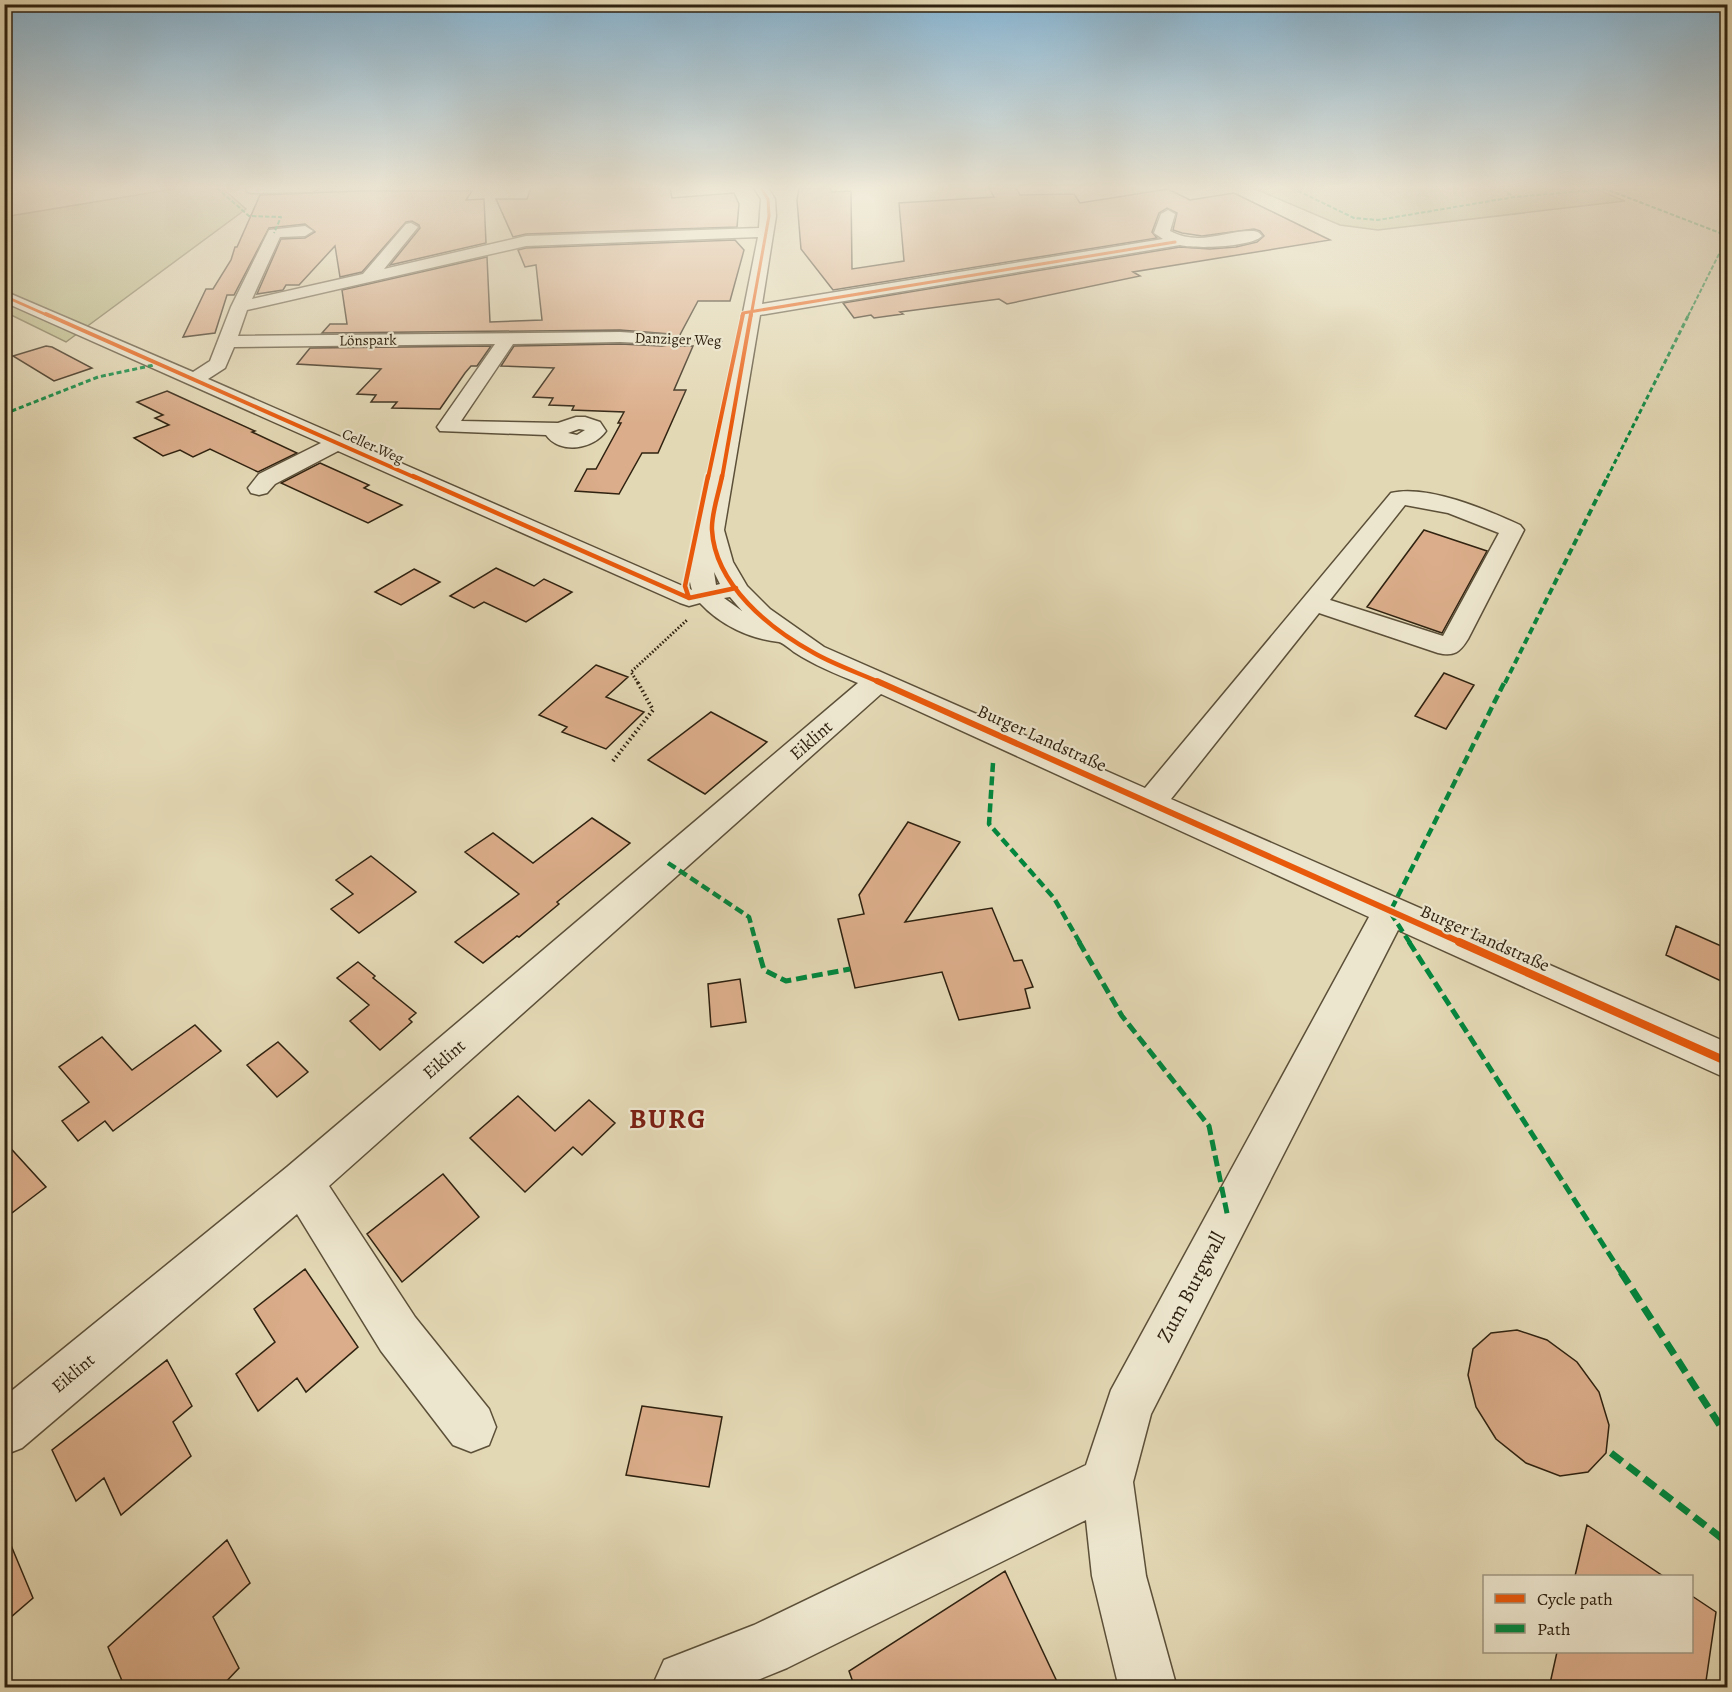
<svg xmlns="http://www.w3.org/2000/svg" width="1732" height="1692" viewBox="0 0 1732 1692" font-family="Alegreya,serif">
<rect width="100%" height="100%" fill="#e3d8b4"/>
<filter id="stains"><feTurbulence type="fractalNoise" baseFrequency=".00333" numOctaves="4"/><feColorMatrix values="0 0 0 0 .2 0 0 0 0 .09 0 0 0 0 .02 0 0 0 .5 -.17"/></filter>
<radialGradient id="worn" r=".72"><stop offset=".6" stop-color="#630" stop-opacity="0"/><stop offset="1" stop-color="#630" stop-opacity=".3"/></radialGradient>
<path fill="#bcbc87" stroke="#766f4c" stroke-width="1.5" d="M179 188H222L246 209 66 342 5 312 4 217Z
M1253 188H1593L1625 201 1378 230 1340 225Z"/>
<path fill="#dbad8a" stroke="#2f2210" stroke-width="1.5" d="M531 188H670L672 198 734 193 739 204 737 227 526 234 513 237 496 199H527Z
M799 188H830L832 192 851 191 852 269 904 261 899 203 994 197 989 188H1016L1020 195 1074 194 1080 203 1168 189 1190 200 1234 193 1330 240 1133 272 1140 276 1007 304 999 299 900 312 903 314 874 318 871 315 854 318 843 303 1180 247 1210 249 1236 247 1257 242 1264 236 1260 231 1254 229 1202 236 1182 233 1173 230 1177 213 1167 208 1159 213 1152 232 1157 238 833 290 801 249 797 200Z
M359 191H472L466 200 484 199 486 243 390 265 420 228 419 225 412 221 406 222 362 272 340 277 335 246 299 285H286L283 290 257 294 281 239 305 238 315 232 305 224 269 228 234 295H227L215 333 183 337 206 289H213L231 260 235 247H237L260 195Z
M735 240 744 250 730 301H698L674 346H693L674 390H686L658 453H642L619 494 575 491 587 469H596L621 423H618L624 412 572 410 574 406 549 405 553 398 533 397 554 368 501 366 514 346 620 344 662 346 668 345 673 340 670 334 620 330 322 333 330 324H347L342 290 487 257 490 322 542 320 536 265 525 267 518 250 526 248Z
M46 346 52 347 92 368 54 381 13 356Z
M491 346 477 366H471L465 373 440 409 392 408 397 402H371L376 395 357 394 381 369 297 364 310 348Z
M167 391 255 431 252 432 297 453 258 472 210 449 193 457 180 450 163 456 134 438 169 425 155 418 163 415 137 402Z
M320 463 369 485 364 488 402 505 368 523 281 483Z
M1424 530 1487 551 1442 633 1367 607Z
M496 568 534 586 544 579 572 592 526 622 484 602 474 608 450 596Z
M414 569 440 582 401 605 375 592Z
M596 665 628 677 606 697 644 712 606 749 562 732 567 727 539 715Z
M1444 673 1474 685 1446 729 1415 716Z
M711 712 767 742 705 794 648 760Z
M592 818 630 843 557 902 559 904 519 937 517 936 483 963 455 942 519 894 465 852 493 833 533 863Z
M908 822 960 842 905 922 992 908 1014 961 1022 960 1033 987 1025 989 1030 1008 959 1020 942 972 855 988 838 919 864 914 859 895Z
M371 856 416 892 359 933 331 909 353 894 336 880Z
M1676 926 1728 949V960L1721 981 1666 955Z
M358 962 375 976 373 978 416 1013 409 1019 412 1022 380 1050 350 1021 369 1005 337 978Z
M740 979 746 1022 711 1027 708 984Z
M195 1025 221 1051 113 1131 105 1121 78 1141 62 1121 89 1102 59 1067 102 1037 132 1070Z
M278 1042 308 1072 277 1097 247 1065Z
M518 1096 555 1131 589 1100 615 1123 582 1155 573 1147 525 1192 470 1138Z
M4 1141 46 1187 4 1219Z
M443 1174 479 1217 402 1282 367 1234Z
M305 1269 358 1347 306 1392 297 1378 258 1411 236 1374 275 1342 254 1309Z
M1517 1330 1547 1340 1577 1362 1599 1392 1609 1425 1606 1453 1588 1472 1560 1476 1526 1463 1496 1439 1476 1407 1468 1375 1473 1349 1491 1333Z
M167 1360 192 1406 173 1422 191 1456 121 1515 104 1478 76 1501 52 1450Z
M642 1406 722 1417 709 1487 626 1475Z
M1587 1525 1663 1576H1575Z
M5 1531 33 1598 4 1623V1532Z
M227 1540 250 1583 213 1617 239 1668 220 1688H125L108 1647Z
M1005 1571 1060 1688H855L849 1671Z
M1692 1596 1716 1612 1705 1688H1549L1557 1652H1692Z"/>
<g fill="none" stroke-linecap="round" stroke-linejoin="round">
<g stroke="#5c5039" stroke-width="3">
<path id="minor" d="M246 188H319L312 192 252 193 247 192Z
M754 188H768L775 199 776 216 762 304 1163 239 1154 233 1161 214 1168 210 1175 214 1170 231C1201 247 1224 230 1254 231 1259 232 1259 233 1262 236 1251 247 1196 249 1180 245L760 315 724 530 733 562 747 586 770 609 824 647 1145 788 1391 493C1427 484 1487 510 1520 525L1524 530 1468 639C1460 652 1454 657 1438 653L1319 613 1171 799 1728 1043V1079L1398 930 1151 1414 1133 1482 1146 1576 1177 1688H1119L1092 1576 1086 1520 787 1668 738 1688H658L655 1680 664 1660 754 1625 1086 1465 1111 1390 1369 917 881 694 329 1186 415 1317 489 1409 496 1427 489 1445 471 1452 453 1445 381 1351 297 1214 22 1448 4 1455V1397L287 1167 858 683C836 674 814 665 794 652 790 649 783 643 779 642 750 639 720 625 700 603L689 606 680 603 338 451 275 484 267 493 259 495 251 493 248 488 259 474 321 443 4 302V291L193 372 210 361 231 307 269 230 305 226 313 231 305 236 280 237 252 299 363 274 406 224 411 223 418 227 384 269 526 236 759 228 761 199ZM758 237 700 530C694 550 685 569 692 590L208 379 225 368 234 347 495 344 437 427 440 431 546 435C560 455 594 449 606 431L600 422 585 417H576L558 423 461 421 513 344 620 342 662 344 668 343 671 339 668 335 620 332 238 336 247 310 526 246ZM579 429 585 430 577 435 568 433ZM1405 505 1448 513 1499 533 1443 636 1330 600ZM714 572 720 584 716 585ZM730 597 742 611 724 598Z"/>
</g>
<path stroke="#2f2210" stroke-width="2" stroke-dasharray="1 1.5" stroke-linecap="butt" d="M684 340 724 341"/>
<path stroke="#2f2210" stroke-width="3" stroke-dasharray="1.5 2" stroke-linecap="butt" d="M638 683 631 672 687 620"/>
<path stroke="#2f2210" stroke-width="4" stroke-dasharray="1.5 3" stroke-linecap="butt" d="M613 761 653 710 637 681"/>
<use href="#minor" fill="#ede6ce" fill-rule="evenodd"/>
<path stroke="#00873e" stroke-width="2" stroke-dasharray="4.5 2" stroke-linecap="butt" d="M217 188 249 216 281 217 274 233
M1292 188 1354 218 1378 220 1514 197 1606 189
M1603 188 1728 236
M1502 189 1514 197
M1688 316 1728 236"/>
<path stroke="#00873e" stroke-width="3" stroke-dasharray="5 3" stroke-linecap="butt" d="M4 414 98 377 154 365
M1607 478 1689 314"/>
<path stroke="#00873e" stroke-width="4" stroke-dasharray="7 4" stroke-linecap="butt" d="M1505 683 1608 476"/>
<path stroke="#00873e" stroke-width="4.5" stroke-dasharray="9 4.5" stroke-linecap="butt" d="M993 763 989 824 1054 898 1080 943
M668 863 749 917 756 943
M1410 943 1390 912 1505 681"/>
<path stroke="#00873e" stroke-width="5" stroke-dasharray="11 5" stroke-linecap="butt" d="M756 942 764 970 786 981 850 969
M1079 942 1122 1016 1209 1126 1228 1218
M1409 942 1622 1274"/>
<path stroke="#00873e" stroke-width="7" stroke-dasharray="14 7" stroke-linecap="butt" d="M1621 1272 1728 1438
M1611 1453 1728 1543"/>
<g stroke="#ede6ce" stroke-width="4.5">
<path id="cycleway-far4" d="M4 296 49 316
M742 316 743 313 1175 242
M751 316 769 216 768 199 761 188"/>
</g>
<g stroke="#ede6ce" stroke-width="6">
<path id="cycleway-far3" d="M46 314 416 478
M708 478 743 314
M722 478 751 314"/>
</g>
<g stroke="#ede6ce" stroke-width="8">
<path id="cycleway-far2" d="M413 476 689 598 736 588
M722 476C719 493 711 514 712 530 715 585 770 629 814 653 835 665 859 673 881 683
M689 598 685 586 708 476"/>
</g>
<g stroke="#ede6ce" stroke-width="10">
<path id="cycleway-far1" d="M877 681 1462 943"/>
</g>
<g stroke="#ede6ce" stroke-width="11">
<path id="cycleway" d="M1459 942 1728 1062"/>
</g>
<use href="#cycleway-far4" stroke="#e8590c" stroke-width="3"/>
<use href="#cycleway-far3" stroke="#e8590c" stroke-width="4"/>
<use href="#cycleway-far2" stroke="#e8590c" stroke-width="4.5"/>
<use href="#cycleway-far1" stroke="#e8590c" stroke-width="6"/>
<use href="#cycleway" stroke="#e8590c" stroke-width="8"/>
</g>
<linearGradient id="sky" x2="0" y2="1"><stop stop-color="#88b6d4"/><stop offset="0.44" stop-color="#f2eddd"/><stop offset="1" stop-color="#f2eddd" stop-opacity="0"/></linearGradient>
<rect width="1732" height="425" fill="url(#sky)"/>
<g text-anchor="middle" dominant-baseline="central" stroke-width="4.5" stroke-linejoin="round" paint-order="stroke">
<g font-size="15" fill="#2f2210" stroke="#ede6ce">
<text transform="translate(678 339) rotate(2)">Danziger Weg</text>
<text transform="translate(368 340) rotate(-1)">Lönspark</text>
<text transform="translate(373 446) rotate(24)">Celler Weg</text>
</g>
<g font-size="18" fill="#2f2210" stroke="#ede6ce">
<text transform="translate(1042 738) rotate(24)">Burger Landstraße</text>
<text transform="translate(811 740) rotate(-41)">Eiklint</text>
<text transform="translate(1485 938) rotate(24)">Burger Landstraße</text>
<text transform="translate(444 1059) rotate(-41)">Eiklint</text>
<text transform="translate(73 1373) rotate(-40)">Eiklint</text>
</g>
<g font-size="21" fill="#2f2210" stroke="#ede6ce">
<text transform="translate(1191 1287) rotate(-62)">Zum Burgwall</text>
</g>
<g font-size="28" font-weight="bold" letter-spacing="1.5" fill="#7a1f14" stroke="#ede6ce">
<text x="668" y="1119">BURG</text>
</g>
</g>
<rect width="1732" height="1692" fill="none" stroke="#e3d8b4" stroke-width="24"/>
<rect x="6" y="6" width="1720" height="1680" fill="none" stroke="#2f2210" stroke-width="3"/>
<rect x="12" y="12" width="1708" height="1668" fill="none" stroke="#2f2210" stroke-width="1.5"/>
<rect x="1483" y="1575" width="210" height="78" fill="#ede6ce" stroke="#a19882" stroke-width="1.5"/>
<rect x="1495" y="1594" width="30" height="9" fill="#e8590c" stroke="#a19882" stroke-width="1.5"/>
<text x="1537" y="1605" font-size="18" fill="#2f2210">Cycle path</text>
<rect x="1495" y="1624" width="30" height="9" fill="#00873e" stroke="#a19882" stroke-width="1.5"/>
<text x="1537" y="1635" font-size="18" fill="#2f2210">Path</text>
<rect width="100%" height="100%" filter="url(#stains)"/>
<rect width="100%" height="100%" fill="url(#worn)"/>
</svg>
